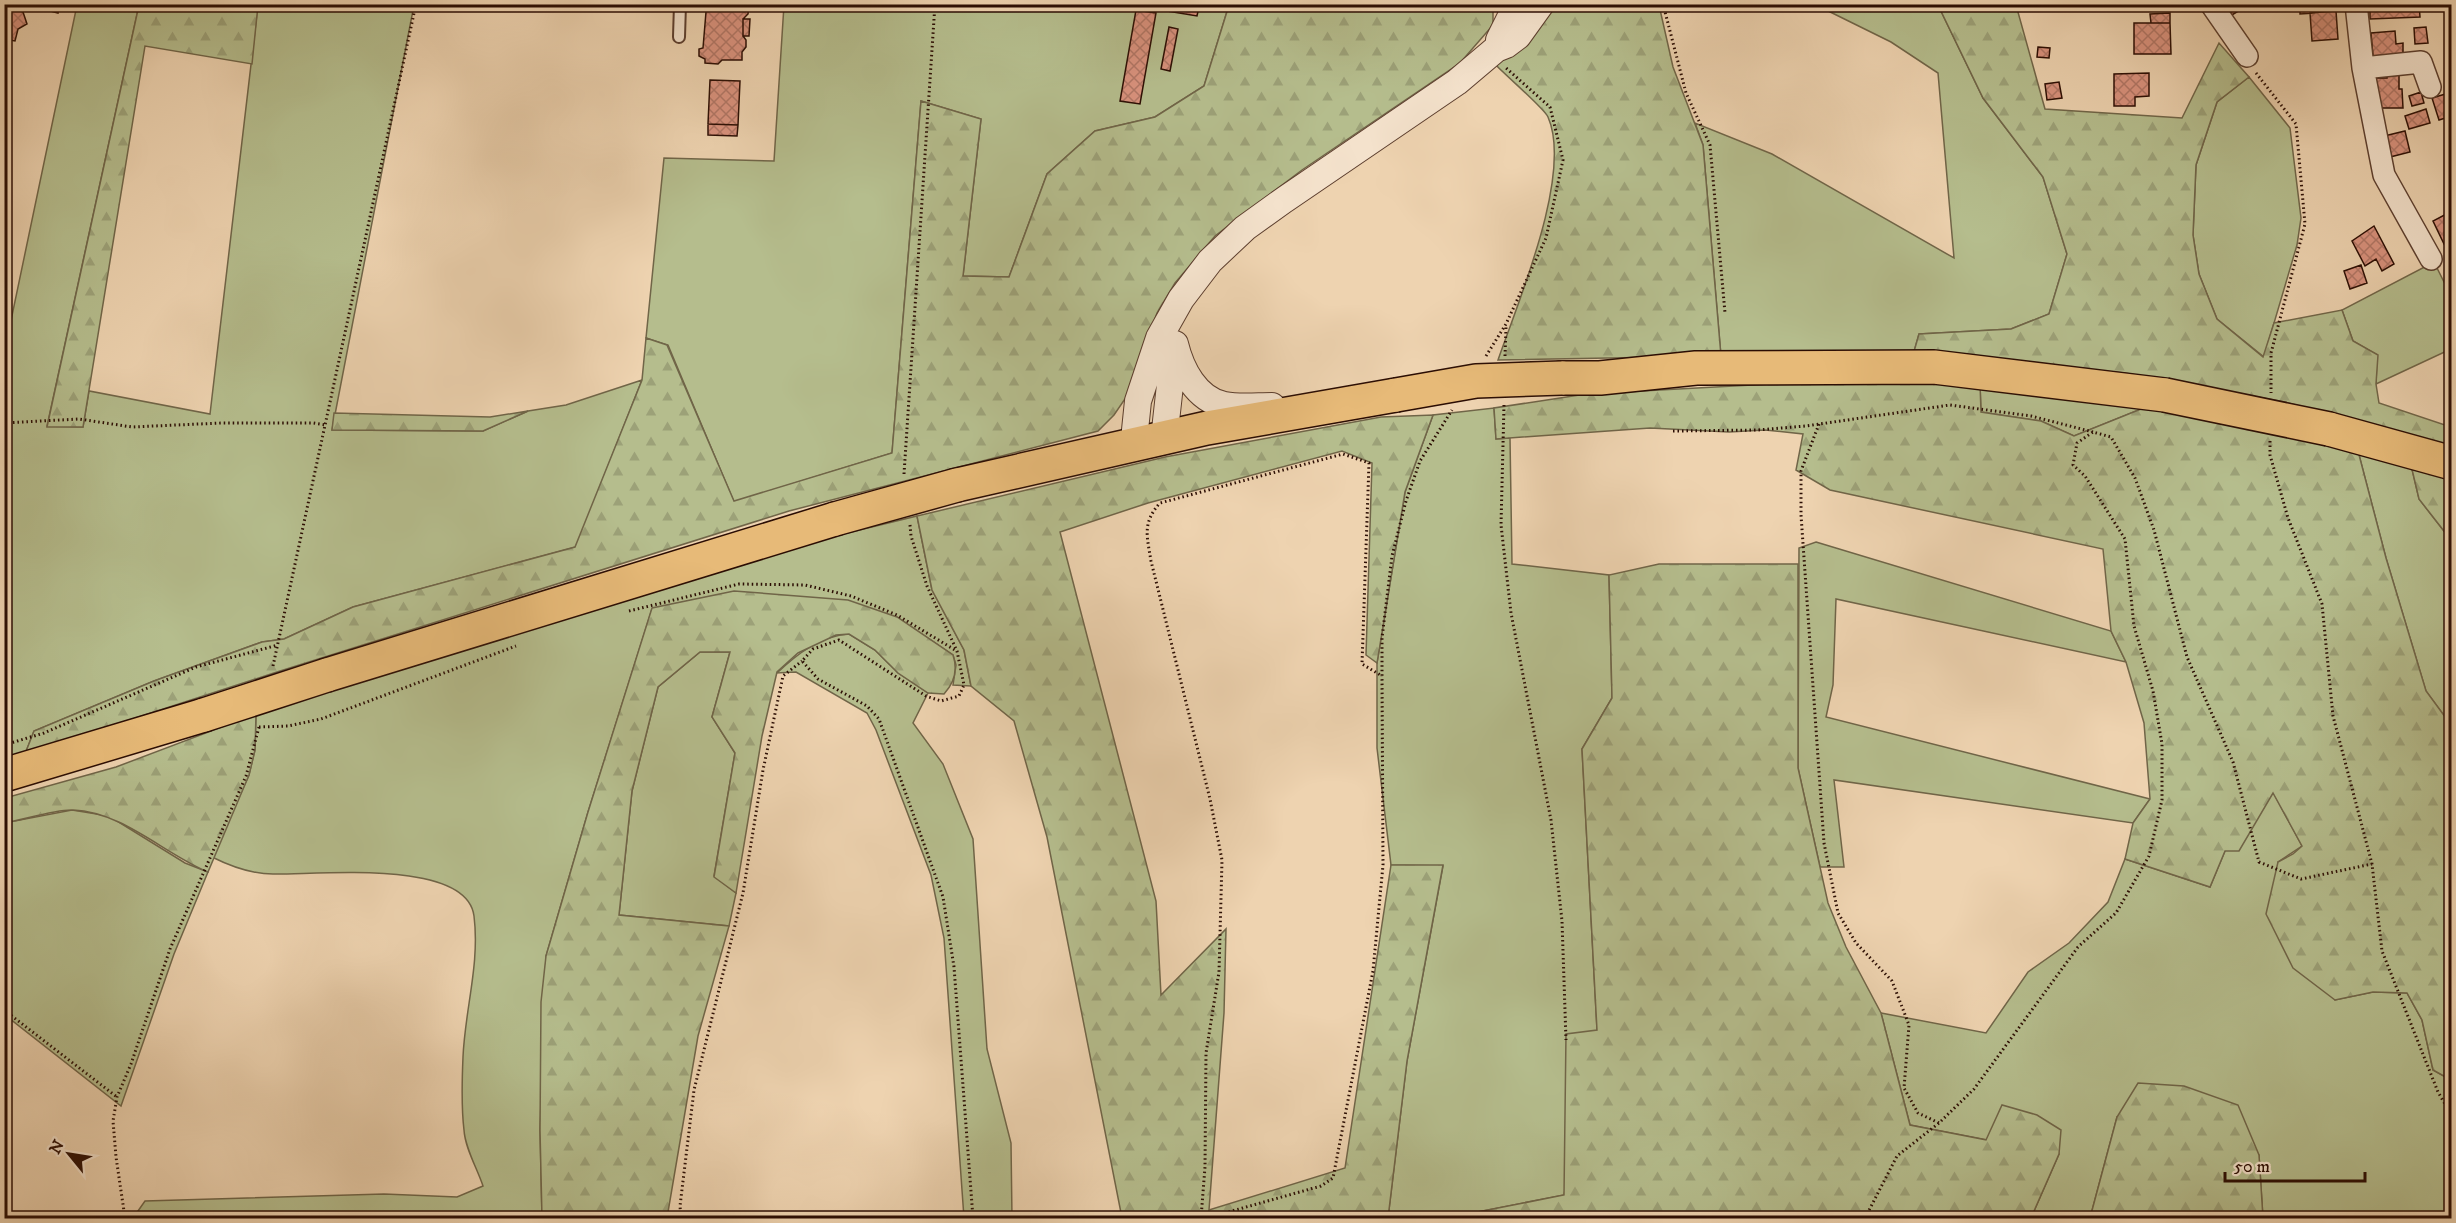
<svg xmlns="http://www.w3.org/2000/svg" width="2456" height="1223" viewBox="0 0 2456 1223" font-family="'IM FELL DW Pica',serif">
<defs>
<pattern id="forest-firs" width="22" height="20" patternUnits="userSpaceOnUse" patternTransform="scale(1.5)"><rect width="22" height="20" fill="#b5bd8d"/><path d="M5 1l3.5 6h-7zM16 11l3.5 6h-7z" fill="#9ca178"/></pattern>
<pattern id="building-cross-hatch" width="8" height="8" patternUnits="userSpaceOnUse" patternTransform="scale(1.5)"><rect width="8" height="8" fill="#da927e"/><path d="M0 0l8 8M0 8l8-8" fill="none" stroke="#b17665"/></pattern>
</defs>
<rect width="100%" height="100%" fill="#eed3b0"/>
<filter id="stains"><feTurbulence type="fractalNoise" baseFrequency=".00333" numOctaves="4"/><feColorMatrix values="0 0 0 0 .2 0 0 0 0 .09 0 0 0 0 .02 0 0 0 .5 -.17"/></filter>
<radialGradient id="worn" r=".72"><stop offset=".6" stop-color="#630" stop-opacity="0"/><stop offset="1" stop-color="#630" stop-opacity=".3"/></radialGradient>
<path fill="#b5bd8d" stroke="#706548" stroke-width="1.5" d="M77 5H139L47 426 83 427 89 391 210 414 258 5H414L332 430 483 431 528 411 566 405 642 380 576 547 353 607 284 639 262 642 154 681 34 731 25 754 5 761V349Z
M784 5H1229L1204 86 1155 117 1095 131 1047 174 1009 277 963 276 981 119 921 101 892 453 734 502 668 345 646 338 664 158 774 161Z
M1816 5H1938L1983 98 2043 177 2067 254 2049 314 2011 329 1919 334 1913 355 1721 356 1703 145 1695 123 1772 154 1954 258 1938 73 1891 42Z
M2249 77 2290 128 2301 218 2297 245 2264 357 2217 319 2199 274 2193 235 2196 165 2217 102Z
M2434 262 2451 296V349L2376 384 2377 355 2353 341 2342 310Z
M1980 384 2151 405 2074 436 2041 421 1981 412Z
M1494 408 1496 439 1510 438 1512 564 1609 575 1612 698 1582 749 1597 1030 1564 1195 1447 1218H1388L1407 1061 1443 866 1391 865 1377 748V663L1405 492 1433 415Z
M2358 451 2411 465 2419 499 2451 540V725L2426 691 2386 558Z
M917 516 932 590 964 650 971 686 953 685 956 665 953 655 897 617 652 609 588 812 546 956 540 1130 542 1218H133L145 1201 384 1194 457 1197 483 1186C477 1168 465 1148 464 1130 461 1106 462 1080 463 1057 465 1009 480 964 474 916 467 858 316 875 273 874 251 874 232 867 212 857L249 775 255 750 256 714 704 568Z
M1816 542 2111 631 2126 662 1836 599 1833 685 1826 717 2150 799 2133 823 1834 780 1844 867H1820L1798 768 1799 548Z
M849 634 875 650 898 673 928 693 913 723 943 764 973 839 987 1049 1011 1143 1012 1218H964L944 938 931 875 876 730 867 713 796 672 777 673C797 654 820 636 849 634Z
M700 652H730L712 717 735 753 714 876 736 893 729 926 619 915 632 791 658 687Z
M2273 792 2302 846 2278 862 2335 1000 2373 992 2407 993 2422 1020 2433 1070 2451 1080V1218H2263L2259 1155 2117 1117 2090 1218H2031L2059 1154 1910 1125 1881 1013 1986 1033 2028 972 2069 943 2108 902 2125 859 2210 887 2225 851 2260 813Z
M72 810 109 816 185 863 208 872 174 954 121 1106 5 1015 4 823Z"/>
<path fill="url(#forest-firs)" stroke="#706548" stroke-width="1.5" d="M139 5H258L252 64 145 46 83 427H47Z
M1229 5H1493V25L1460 63 1302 170 1215 236 1175 283 1157 313 1127 396 1114 415 1098 431 789 511 277 672 25 754 34 731 154 681 262 642 284 639 353 607 575 547 642 380 646 338 667 345 734 501 892 453 921 101 981 119 963 276 1009 277 1047 174 1095 131 1155 117 1204 86Z
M1550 5H1659L1673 67 1703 145 1721 356 1498 360C1518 302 1573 174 1548 117 1544 108 1505 75 1496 65Z
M1938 5H2016L2045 109 2182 118 2219 43 2249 77 2217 102 2196 165 2193 235 2199 274 2217 319 2263 357 2274 323 2342 310 2353 341 2378 355 2376 384 2379 403 2451 427V448L2285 402 2125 373 1913 355 1919 334 2011 329 2049 314 2067 254 2043 177 1983 98Z
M1828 381 1980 384 1981 412 2041 421 2074 436 2151 405 2358 451 2386 558 2426 691 2451 725V1080L2433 1070 2422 1020 2407 993 2373 992 2335 1000 2293 968 2266 914 2278 862 2293 854 2302 846 2273 793 2239 851H2225L2210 887 2125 859 2133 823 2150 799 2144 723 2126 662 2111 631 2103 549 1830 490 1796 470 1803 434 1765 430 1729 432 1650 428 1496 439 1494 408 1586 394Z
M528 411 483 431 332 430 334 413 490 417Z
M1433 415 1405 492 1377 663 1366 655 1372 463 1342 451 1148 503 1060 532 1156 901 1161 995 1226 929 1224 1013 1209 1210 1345 1168 1391 865H1443L1407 1061 1388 1218H1122L1047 837 1014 721 971 686 964 650 932 590 917 516 1165 457 1381 417Z
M2411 465 2451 479V540L2419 499Z
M1659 564H1798V768L1828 903 1846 947 1881 1013 1910 1125 1986 1140 2002 1105 2037 1115 2061 1130 2059 1154 2031 1218H1447L1564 1195 1566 1034 1597 1030 1582 749 1612 698 1609 575Z
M734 591 848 600 897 617 953 655C958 670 955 682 944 694L928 693 898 673 875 650 849 634 836 635 798 653 777 672 762 736 736 893 714 877 735 753 712 717 730 652H700L658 687 632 791 619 915 729 926 698 1036 667 1218H542L540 1130 541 1002 546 956 588 812 652 608Z
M256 714 255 750 249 775 208 872C163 853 123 812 73 810 56 809 23 820 5 823V798L116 767Z
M2138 1083 2184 1086 2238 1105 2259 1155 2263 1218H2090L2117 1117Z"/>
<path fill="url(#building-cross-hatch)" stroke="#2b0d03" stroke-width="1.5" d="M4 4 23 12 27 24 18 29 15 41 4 39Z
M40 4H60L58 13 39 8Z
M703 4H749L748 14 743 19V36L746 40V47L742 52V60H722L718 64 705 63V59L699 56V49L703 48 706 12 703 10Z
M1137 4H1215L1214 9 1199 7 1197 16 1137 6Z
M2226 4H2250L2232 15Z
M2300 4H2314L2315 13 2300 14Z
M2370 4H2419L2420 17 2370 19Z
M1136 10 1156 13 1140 104 1120 101Z
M2336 11 2338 39 2312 41 2310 13Z
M2170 13V23H2151L2150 14Z
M743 19H750L749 36H743Z
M2134 23H2170L2171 54H2134Z
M1169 27 1178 29 1170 71 1161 69Z
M2426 27 2428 43 2415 44 2414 28Z
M2395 31 2396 44 2403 43V54L2373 56 2371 33Z
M2038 47 2050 48 2049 58 2037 57Z
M2149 73V96L2135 97V106H2114V74Z
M2387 74H2399V89H2402L2403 108H2375V78H2387Z
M710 80 740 81 738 125 708 124Z
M2059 82 2062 98 2047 100 2045 84Z
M2421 92 2424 103 2412 106 2409 96Z
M2452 92V116L2439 120 2432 98Z
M2426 109 2430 123 2409 129 2405 116Z
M708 124 738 125 737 136 708 135Z
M2405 131 2410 152 2386 158 2380 137Z
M2452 211V243L2445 246 2433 221Z
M2374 226 2394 264 2382 271 2376 259 2365 266 2352 241Z
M2361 265 2367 283 2350 289 2344 271Z"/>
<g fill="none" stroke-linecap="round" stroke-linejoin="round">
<g stroke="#5c3e2e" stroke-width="14">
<path id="service" d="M679 37 680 4"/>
</g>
<g stroke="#5c3e2e" stroke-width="24">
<path id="minor" d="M2211 4 2247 56
M2356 4 2363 68 2384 175 2431 259
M2363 68 2421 62 2430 87"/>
</g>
<g stroke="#5c3e2e" stroke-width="28">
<path id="tertiary" d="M1499 40 1517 4
M1175 344C1181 369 1196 399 1224 405 1239 408 1257 406 1272 406
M1164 439 1174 349
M1138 444 1135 430 1138 401 1159 338 1181 299 1210 261 1245 228 1284 200 1457 82 1496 49 1506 45 1518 36 1541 4"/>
</g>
<g stroke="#2b0d03" stroke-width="36">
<path id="primary" d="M1562 378H1600L1696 368 1934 367 2165 395
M2329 429 2452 463
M957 485 1207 428 1396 395
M327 675 835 519
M4 775 204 715"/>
</g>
<path stroke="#2b0d03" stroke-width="3" stroke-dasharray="1.5 3" stroke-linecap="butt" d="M1663 4 1686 93 1710 145 1725 313
M2256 73 2296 124 2305 224 2271 353V393
M1486 356 1506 324 1546 238 1563 160 1550 107 1506 68
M1505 356 1506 327
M1504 405 1501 525 1511 613 1551 820 1562 921 1566 1040
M4 423 79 419 132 427 222 423H313L326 425
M1819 424 1801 471V515L1824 843 1838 913 1856 943 1892 981 1909 1025 1904 1088 1918 1113 1939 1123 1974 1089 2078 947 2116 913 2149 856 2162 800V744L2153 691 2134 626 2125 539 2085 476 2073 465 2077 443 2093 432 2111 437 2135 478 2154 530 2187 657 2233 762 2259 862 2301 879 2372 864
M1673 431 1758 430 1806 426 1950 405 2031 416 2093 432
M2270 441V455L2288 518 2322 604 2333 716 2372 864 2382 951 2438 1092 2452 1116
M904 474 935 4
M910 525 911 536 927 586 957 651 964 685 959 696 941 701 926 696 839 640 813 649 802 661 818 679 867 706 879 719 943 897 954 967 973 1218
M629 611 739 584 805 585 851 596 897 615 955 650
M273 666 416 4
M259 727 288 726 321 719 516 646
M4 745 44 733 196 667 278 645
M4 1010 117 1097
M125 1218 116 1157 113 1121 117 1097 131 1064 170 949 246 776 259 727
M125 1218H139
M681 1218 680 1206 694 1090 743 893 763 770 783 676 802 661
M1201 1218 1205 1167 1206 1053 1219 972 1222 860 1210 799 1151 561C1147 536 1142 523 1160 503L1343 454 1369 463 1362 664 1382 676V638L1392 556 1406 501 1420 461 1452 410
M1207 1218 1321 1186 1333 1178 1373 971 1383 865 1382 676
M1865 1218 1897 1156 1939 1123"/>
<use href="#service" stroke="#f4e2cc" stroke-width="10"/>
<use href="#minor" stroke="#f4e2cc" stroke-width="21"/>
<use href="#tertiary" stroke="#f4e2cc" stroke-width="26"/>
<use href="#primary" stroke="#e7ba78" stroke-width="33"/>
<g stroke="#2b0d03" stroke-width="36" stroke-linecap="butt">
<path id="primary-bridge" d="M1396 395 1476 381 1562 378
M2165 395 2329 429
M835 519 957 485
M204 715 327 675"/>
</g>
<use href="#primary-bridge" stroke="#e7ba78" stroke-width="33"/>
</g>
<rect width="2456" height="1223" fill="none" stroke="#eed3b0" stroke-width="24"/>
<rect x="6" y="6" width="2444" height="1211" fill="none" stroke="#2b0d03" stroke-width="3"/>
<rect x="12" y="12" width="2432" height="1199" fill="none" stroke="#2b0d03" stroke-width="1.5"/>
<g transform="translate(69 1154) rotate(300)" stroke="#f4e2cc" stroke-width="4.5" paint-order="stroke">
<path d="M0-4.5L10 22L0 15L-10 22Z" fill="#2b0d03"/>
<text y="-9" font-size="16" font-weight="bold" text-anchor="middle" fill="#2b0d03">N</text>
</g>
<path d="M2225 1172v9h140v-9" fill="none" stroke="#2b0d03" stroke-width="3"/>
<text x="2234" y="1172" font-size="18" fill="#2b0d03" stroke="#f4e2cc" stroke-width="4.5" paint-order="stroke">50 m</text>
<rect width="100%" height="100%" filter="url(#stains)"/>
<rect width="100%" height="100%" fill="url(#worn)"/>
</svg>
